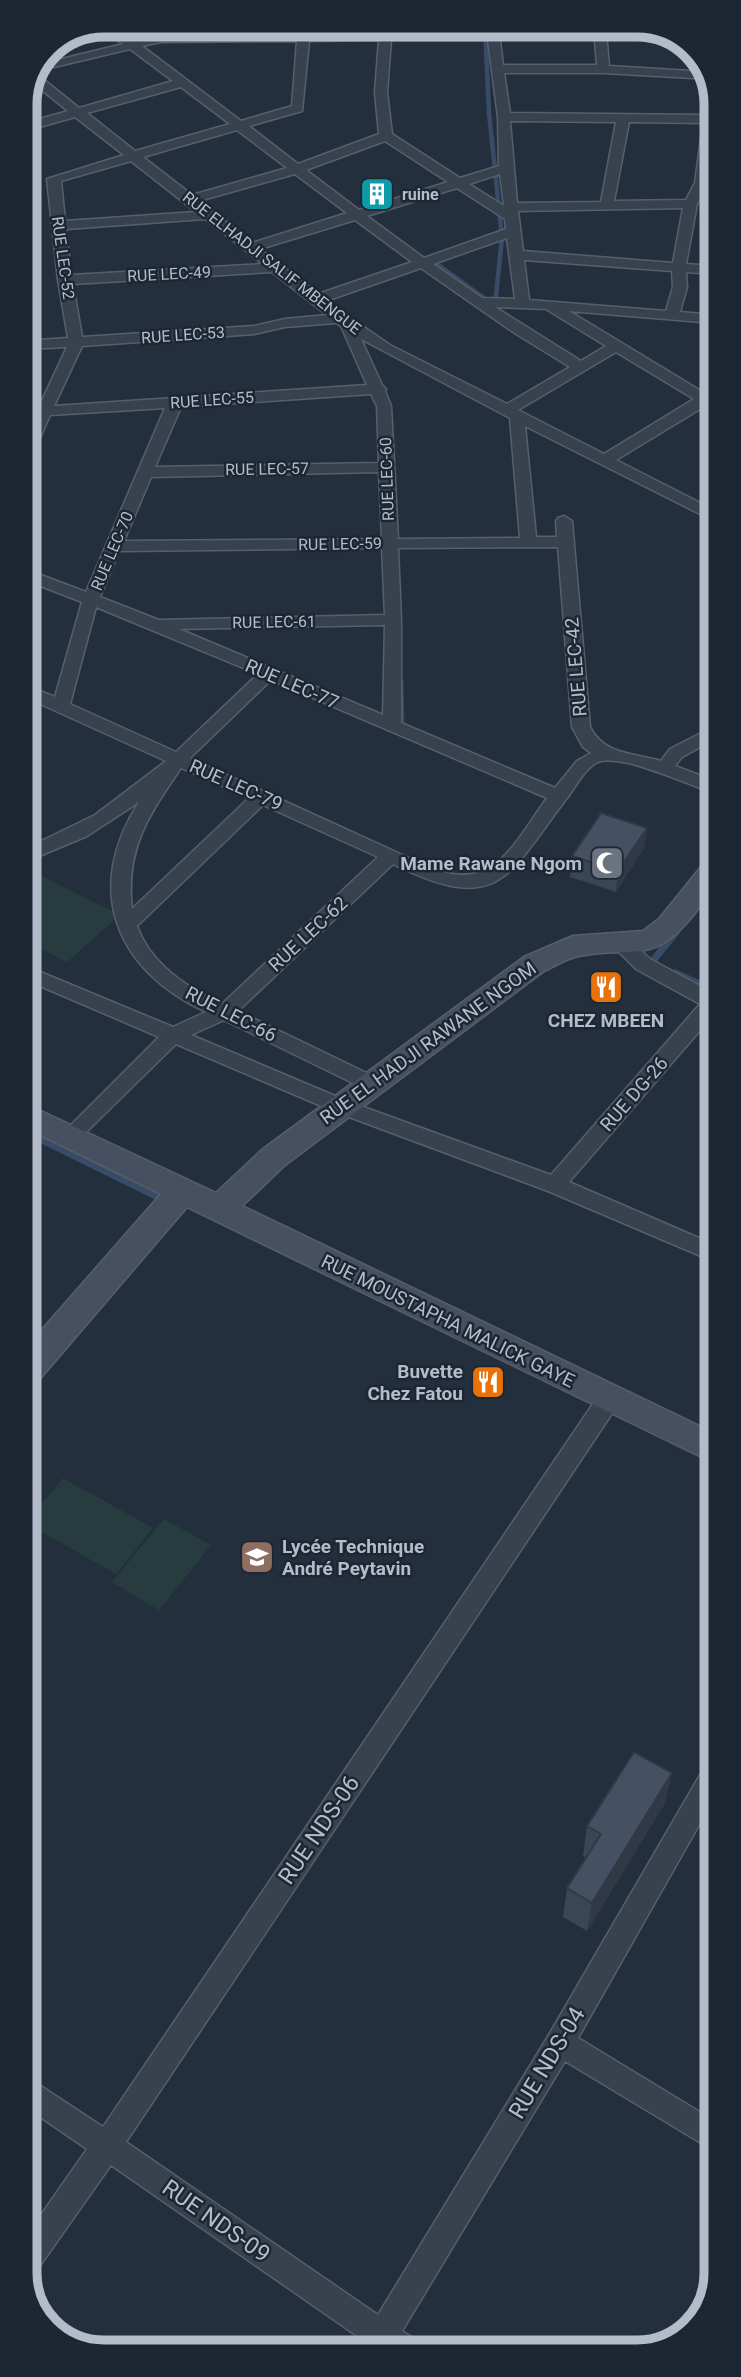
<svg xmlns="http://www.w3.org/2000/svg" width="741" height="2377" viewBox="0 0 741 2377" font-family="Roboto,sans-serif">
<rect width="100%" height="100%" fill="#242f3e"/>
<path fill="#263c3f" d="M26 868 120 915 67 962 26 942Z
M63 1478 153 1528 116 1574 26 1523Z
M164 1519 211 1545 159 1610 112 1582Z"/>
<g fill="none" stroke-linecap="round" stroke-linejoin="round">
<path stroke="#394c67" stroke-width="4.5" d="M485 25 489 113 502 238 495 305
M194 197 259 248
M430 259 491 303
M155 341 255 333"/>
<path stroke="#394c67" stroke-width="5" d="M401 682 402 727"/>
<path stroke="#394c67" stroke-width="7" d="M657 965 651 963 677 931
M675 973 715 991
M26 1132 164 1200"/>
<g stroke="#565f6c" stroke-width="3">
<path id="street" d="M104 24 112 25 135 41 161 34H297L298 25H310L309 34 379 33 380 25H392L391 33 487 32 486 25H498L503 65H597L594 30 578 25C612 23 659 28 690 45L606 32 609 66 707 72 711 79 603 73H504L510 113 704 115 708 85 714 83V137L709 183 697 204 686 264 714 266V274L686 272 687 287 680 312 714 315V323L569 311 714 399V409L705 406 616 460 714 510V521L525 426 536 537H557L556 521 558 518 564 516 572 521 590 727C604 755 633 753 661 761L670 749 715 726V739L682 757 675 766 715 781V793C687 785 623 753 598 762 586 767 577 784 570 794 508 874 502 918 393 864L238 1011 379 1079 382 1084 379 1089 372 1091 365 1089 224 1020 191 1035 347 1101 551 1175 700 1004 636 969 610 943 613 938H627L650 959 715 994V1013L569 1182 715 1245V1262L548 1191 333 1111 176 1044 77 1141 70 1144 63 1141 60 1136 159 1037 26 980V966L173 1027 206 1012C115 970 83 889 139 802L87 836 25 862V849L95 815 166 761 25 697V685L55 697 82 602 25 580V569L86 592 165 408 50 415 33 454 25 459V437L67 347 25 349V341L68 338 58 280 47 179 124 155 75 117 25 131V123L68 111 32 82 36 75H38L79 108 173 81 130 49 37 71 41 64 123 44 101 28ZM379 40 375 92 379 134 298 164 249 126 302 111 309 41ZM391 40H488L498 117 499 166 460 178 392 134 387 92ZM297 41 292 106 241 121 142 46 161 42ZM181 87 230 124 135 151 87 113ZM510 121 616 122 601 202 517 203ZM629 122 703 123 695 183 686 200 614 201ZM237 130 287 168 192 195 143 157ZM385 141 448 182 359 210 306 170ZM131 161 196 212 65 221 61 181ZM295 174 347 213 252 243 199 201ZM500 174 504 206 469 184ZM457 188 505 219 506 229 424 258 367 216ZM683 208 673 263 523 251 518 211ZM205 219 263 264 71 275 66 229ZM355 220 412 262 318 294 260 249ZM507 238 515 299 482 298 433 264ZM524 260 672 271 673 287 666 311 529 300ZM421 268 513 332 570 367 507 404 390 345 326 301ZM272 272 327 315 285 319 254 326 82 337 73 284ZM495 307 546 309 606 346 581 361ZM336 323 341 326 367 385 54 406 82 346 254 334 285 327ZM361 339 510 418 520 538 398 539 391 406 385 391 386 389 382 385ZM616 352 694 399 604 454 518 410ZM371 394 377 406 379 463 155 467 181 407ZM379 472 382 539 124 541 151 477ZM558 547 572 727 583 747 591 753 577 761 555 788 401 723V620L398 548ZM382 548 385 615 159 620 100 597 119 551ZM96 607 258 674 176 752 70 704ZM385 625 383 715 179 629ZM271 680 547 798C515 842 494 894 431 868L190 758ZM181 768 249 798 132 909C125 848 149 815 181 768ZM263 805 378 857 222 1004C187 988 150 963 137 926Z
M609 1390 617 1392 620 1399 617 1406 126 2142 378 2315 550 2033 707 1763 716 1759V1795L578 2038 716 2122V2152L565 2061 402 2331 416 2340 420 2351H358L363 2340 111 2165 37 2270 27 2275V2235L87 2149 27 2108V2077L103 2127 601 1392Z"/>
</g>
<g stroke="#565f6c" stroke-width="3">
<path id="secondary" d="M715 860C715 892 715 888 695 913 652 967 636 945 579 956 567 958 555 966 544 971L285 1165 242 1206 716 1434V1464L187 1207 38 1381 26 1385V1348L161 1194 26 1128V1104L216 1193 263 1149 524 957 573 936 643 931 659 919 705 862Z"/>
</g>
<use href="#street" fill="#38414e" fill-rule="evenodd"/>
<use href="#secondary" fill="#465061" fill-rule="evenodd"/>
</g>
<path fill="#3b4654" d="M647 828 644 848 616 892 570 877 572 856Z
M665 1803 587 1931 563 1917 567 1888 586 1858 583 1856 587 1826Z"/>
<path fill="#303945" d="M647 828 644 848 616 892 618 871Z
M672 1773 665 1803 587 1931 592 1903Z"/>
<path fill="#455162" stroke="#303945" stroke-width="2" d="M601 813 647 828 618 871 572 856Z
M634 1752 672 1773 592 1903 567 1888 601 1834 587 1826Z"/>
<defs>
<g id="building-square" transform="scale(1.75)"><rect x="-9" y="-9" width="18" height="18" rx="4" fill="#0f9aa8" stroke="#1d2633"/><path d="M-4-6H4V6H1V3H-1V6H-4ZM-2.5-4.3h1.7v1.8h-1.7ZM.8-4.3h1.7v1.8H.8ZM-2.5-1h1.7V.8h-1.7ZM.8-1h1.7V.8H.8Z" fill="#fff"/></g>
<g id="mosque-square" transform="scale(1.75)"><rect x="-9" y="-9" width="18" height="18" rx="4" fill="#6b7280" stroke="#1d2633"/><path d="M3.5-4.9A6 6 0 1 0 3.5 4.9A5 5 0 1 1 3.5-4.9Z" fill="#fff"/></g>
<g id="restaurant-square" transform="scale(1.75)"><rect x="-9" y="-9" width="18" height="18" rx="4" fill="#e8710a" stroke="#1d2633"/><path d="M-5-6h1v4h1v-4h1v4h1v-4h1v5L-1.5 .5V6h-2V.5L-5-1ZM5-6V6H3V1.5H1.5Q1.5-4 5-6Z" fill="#fff"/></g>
<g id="school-square" transform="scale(1.75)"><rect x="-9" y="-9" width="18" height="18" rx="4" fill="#8d6e63" stroke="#1d2633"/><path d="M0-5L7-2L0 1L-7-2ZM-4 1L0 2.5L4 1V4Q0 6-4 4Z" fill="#fff"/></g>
</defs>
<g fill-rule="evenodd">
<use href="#building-square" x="377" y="194"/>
<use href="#mosque-square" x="607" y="863"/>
<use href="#restaurant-square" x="606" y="987"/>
<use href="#restaurant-square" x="488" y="1382"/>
<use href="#school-square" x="257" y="1557"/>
</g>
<g text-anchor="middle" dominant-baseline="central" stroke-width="5" stroke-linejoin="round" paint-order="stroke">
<g font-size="16" font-weight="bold" fill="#b4bcc9" stroke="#1d2633" text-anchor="start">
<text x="402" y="194">ruine</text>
</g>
<g font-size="16" fill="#b4bcc9" stroke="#1d2633">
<text transform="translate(63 258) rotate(82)">RUE LEC-52</text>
<text transform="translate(272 263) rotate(38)">RUE ELHADJI SALIF MBENGUE</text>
<text transform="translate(169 274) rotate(-3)">RUE LEC-49</text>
<text transform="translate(183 335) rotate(-4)">RUE LEC-53</text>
<text transform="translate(212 400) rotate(-4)">RUE LEC-55</text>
<text transform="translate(267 469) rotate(-1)">RUE LEC-57</text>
<text transform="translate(387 479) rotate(-92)">RUE LEC-60</text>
<text transform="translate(340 544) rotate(-1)">RUE LEC-59</text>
<text transform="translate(112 551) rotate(-67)">RUE LEC-70</text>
<text transform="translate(274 622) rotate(-1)">RUE LEC-61</text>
</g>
<g font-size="19" fill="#b4bcc9" stroke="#1d2633">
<text transform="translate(576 667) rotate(-95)">RUE LEC-42</text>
<text transform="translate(292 684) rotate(23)">RUE LEC-77</text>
<text transform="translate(236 785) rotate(24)">RUE LEC-79</text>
<text transform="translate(308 934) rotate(-43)">RUE LEC-62</text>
<text transform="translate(231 1014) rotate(27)">RUE LEC-66</text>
<text transform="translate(428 1043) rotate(-36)">RUE EL HADJI RAWANE NGOM</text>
<text transform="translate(634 1094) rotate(-49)">RUE DG-26</text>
<text transform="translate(448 1321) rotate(26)">RUE MOUSTAPHA MALICK GAYE</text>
</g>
<g font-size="19" font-weight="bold" fill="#b4bcc9" stroke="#1d2633" text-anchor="end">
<text x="582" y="863">Mame Rawane Ngom</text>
<text x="606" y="1020" text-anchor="middle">CHEZ MBEEN</text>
<text x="463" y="1371">Buvette<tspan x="463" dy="22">Chez Fatou</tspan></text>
<text x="282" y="1546" text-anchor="start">Lycée Technique<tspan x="282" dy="22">André Peytavin</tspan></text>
</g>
<g font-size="23" fill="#b4bcc9" stroke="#1d2633">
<text transform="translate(319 1830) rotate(-56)">RUE NDS-06</text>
<text transform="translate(547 2063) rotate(-59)">RUE NDS-04</text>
<text transform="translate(216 2221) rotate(35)">RUE NDS-09</text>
</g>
</g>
<path d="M0 0H741V2377H0ZM104 37H637A67 67 0 0 1 704 104V2273A67 67 0 0 1 637 2340H104A67 67 0 0 1 37 2273V104A67 67 0 0 1 104 37Z" fill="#1d2633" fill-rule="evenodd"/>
<path fill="none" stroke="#b4bcc9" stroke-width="9" d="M104 37H637A67 67 0 0 1 704 104V2273A67 67 0 0 1 637 2340H104A67 67 0 0 1 37 2273V104A67 67 0 0 1 104 37Z"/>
</svg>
